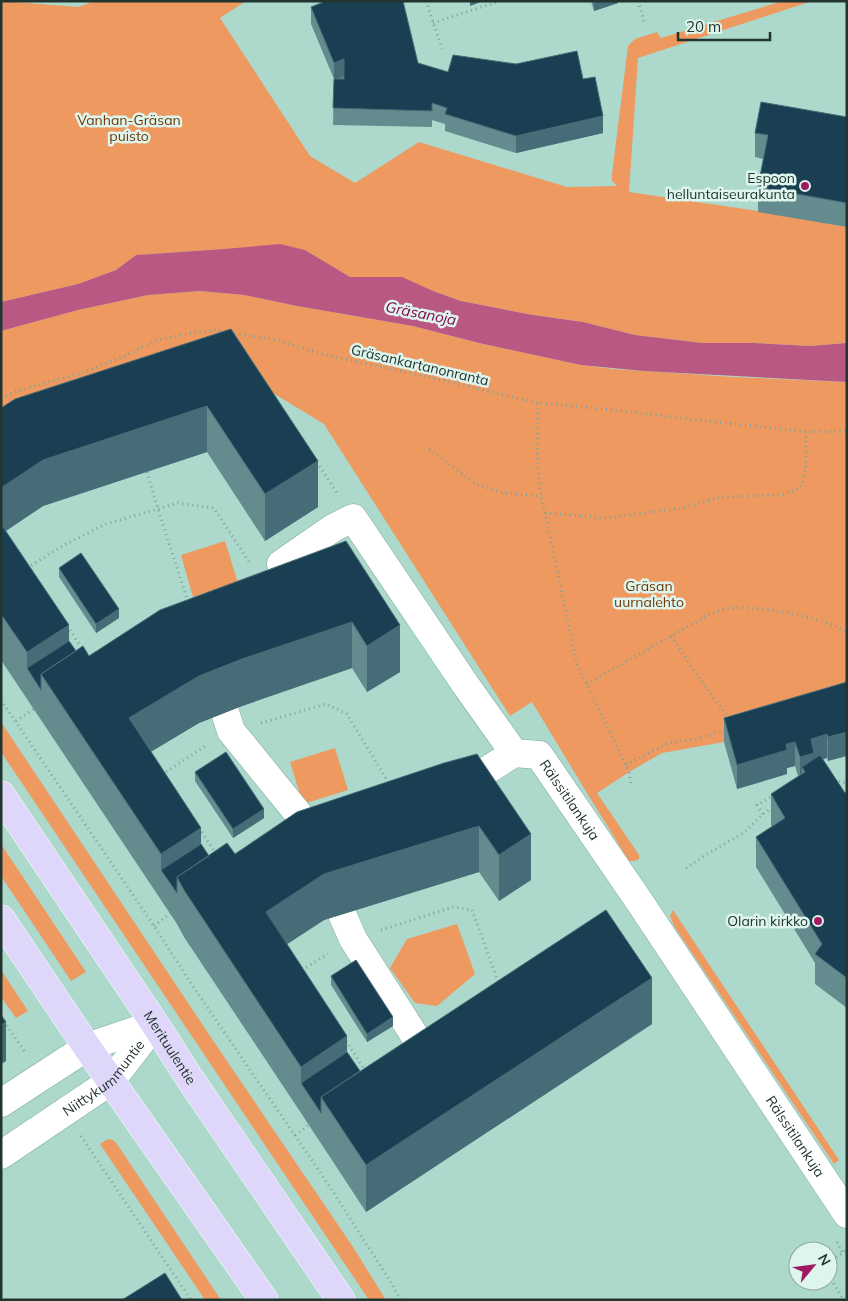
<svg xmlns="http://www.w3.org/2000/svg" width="848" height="1301" viewBox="0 0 848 1301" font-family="Mulish,sans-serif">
<rect width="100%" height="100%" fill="#acd9cc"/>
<path fill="#ed9960" d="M1 1 79 7 94 1H246L220 18 310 156 355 183 419 142 567 187 617 186 612 181V174L628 46 635 39 657 32 661 38 783 1H812L638 58 629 192 758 211 847 227V343L810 346 754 343H702L635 335 583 322 533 315 461 301 433 291 375 277H350L305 250 224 249 136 255 116 270 78 284 1 302Z
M200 291 244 295 297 306 413 326 479 343 581 365 613 369 734 377 847 382V707L724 742 662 753 629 772 597 793 639 855V859L634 861H629L587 793 532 702 510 716 324 424 235 370 1 444V331L78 310 148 295Z
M225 541 238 583 193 597 181 555Z
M1 722 210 1036 353 1247 386 1300H369L1 752Z
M335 748 348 790 303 804 290 762Z
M1 844 86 972 71 981 1 876Z
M673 910 839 1160 834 1164 674 926 670 916Z
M457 924 475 974 437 1006 415 1003 390 968 407 939Z
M1 970 28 1011 16 1018 1 997Z
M108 1139 113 1140 117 1144 221 1300H205L100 1144Z"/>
<path fill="#b95983" d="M280 244 305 250 350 277H402L433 291 461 301 533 315 583 322 635 335 702 343H754L810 346 847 343V382L643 371 581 365 479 343 413 326 297 306 244 295 200 291 148 295 78 310 1 331V302L78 284 116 270 136 255 224 249Z"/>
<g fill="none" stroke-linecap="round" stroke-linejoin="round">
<g stroke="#7eaa9d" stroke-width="29">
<g id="minor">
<path id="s1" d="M281 564 333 528 353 518 465 684 514 753 539 755 639 901 847 1214"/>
<path d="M225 712 231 731 309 827 316 843"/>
<path d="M456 790 514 753"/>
<path d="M342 914 353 939 425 1052"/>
<path d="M1 1103 87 1047 155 1024"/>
<path id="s2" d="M1 1155 111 1081 155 1024"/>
</g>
</g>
<g stroke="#fff" stroke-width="29">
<g id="major">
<path id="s3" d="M1 795 155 1024 190 1079 341 1300"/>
<path d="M1 919 87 1047 264 1300"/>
</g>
</g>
<path stroke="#7fa399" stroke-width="3" stroke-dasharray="1 4" stroke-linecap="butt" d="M426 1 442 49
M638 1 644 21
M433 23 500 1
M1 397 27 388 82 373 125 356 155 341 191 333 215 330 276 340 322 354 429 377 538 403 576 406 806 432 847 431
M538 403C538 439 535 478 545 513L577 664 629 772 631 783
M429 449 476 484 504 493 540 496
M317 462 337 493
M147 472 158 509 188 602
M545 513 606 518 683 508 720 497 781 495 796 490 803 482 806 465V432
M27 568 64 545 106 524 178 503 214 508 251 565
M67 626 83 650
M671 636 713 698 730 719
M587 684 708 615C715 613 723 609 730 608 760 606 822 616 847 633
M1 700 154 926 190 982 328 1184 390 1281 401 1300
M16 721 37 707
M261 723 326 704 347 714 390 785
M626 765 668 743 701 738 723 731 727 728
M163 775V774L207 745
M834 780 847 783
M763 814 757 805 773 796
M199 828 216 854
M686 868 704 856 745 832 763 814 773 807
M154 926 173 911
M381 930 453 907 472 910 499 984
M302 970 328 954
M1 1017 25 1052
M346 1041 366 1072
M295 1135 310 1124
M81 1136 191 1300
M837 1242 843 1253
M828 1263 847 1250
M828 1275 844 1300"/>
<use href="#minor" stroke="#fff" stroke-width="28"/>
<use href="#major" stroke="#ded7fa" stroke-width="28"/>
</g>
<path fill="#648c8f" d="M591 1H618V3L594 11Z
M311 7 418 63 448 72 583 79 603 133 516 153 445 131V124L432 120V127L333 125 334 79 311 24Z
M847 117V227L758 212V187L763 159 755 157V133Z
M231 329 318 507 265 541 207 452 43 506 6 531 69 641 76 651 89 656 346 541 400 672 367 692 352 668 242 706 199 723 150 752 201 844 209 856 235 854 444 763 531 880 499 901 479 872 324 920 287 944 347 1052 360 1071 652 1024 366 1212 301 1113 184 937 177 924 1 660V408Z
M59 568 119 618 96 633 59 577Z
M847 682 828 761 827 758 823 759 845 793 847 792V1008L815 984V963L756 867V837L772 827 771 825V794L798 776 795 766 787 768V774L737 789 724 742V718Z
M195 772 264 818 233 838 195 781Z
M331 976 393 1026 367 1042 331 985Z"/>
<path fill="#466d77" d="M470 1H483L470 6Z
M598 1H618V3L594 11V3Z
M344 59V76L334 80V63Z
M603 116V133L516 153V136Z
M207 406V452L43 506 1 534V488L43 460Z
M318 461V507L265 541V494Z
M119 609V618L96 633V624Z
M352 622V668L242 706 199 723 129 765V718L199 676 242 659Z
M69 625V671L27 668V652Z
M400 625V672L367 692V646Z
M847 732V756L828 761V737Z
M827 734V758L814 762 805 772 802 767V780L800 781V757L811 739Z
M795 742V766L787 768V774L737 789V765L786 744Z
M264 809V818L233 838V829Z
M479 826V872L324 920 266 958V912L324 874Z
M201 828V874L161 870V854Z
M531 834V880L499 901V855Z
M652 978V1024L366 1212V1165Z
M393 1017V1026L367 1042V1034Z
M6 1022V1061L1 1064V1025Z
M347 1036V1082L301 1083V1067Z"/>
<path fill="#1b3f52" stroke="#466d77" d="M326 1H403L418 63 448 72 453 55 516 64 577 51 583 79 595 77 603 116 516 136 445 114 447 108 432 103V111L333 108 334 79H344V59L334 63 311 7Z
M761 102 847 117V203L758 187 768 135 755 133Z
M231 329 318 461 265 494 207 406 43 460 1 488V408L15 399Z
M1 524 69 625 27 652 1 614Z
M346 541 400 625 367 646 352 622 242 659 199 676 129 718 201 828 161 854 41 674 83 646 89 656 160 610Z
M81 553 119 609 96 624 59 568Z
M69 641 76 651 41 674V690L27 668Z
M847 682V732L828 737 827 734 811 739 814 753 800 757 795 742 786 744 787 750 737 765 724 718Z
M226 752 264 809 233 829 195 772Z
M477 754 531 834 499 855 479 826 324 874 266 912 347 1036 301 1067 184 890 177 877 227 843 235 854 297 812 444 763Z
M820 755 845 793 847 792V978L815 954 822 944 756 837 785 818 771 794 805 772 802 767Z
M201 844 209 856 177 877V893L161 870Z
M606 910 652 978 366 1165 321 1097Z
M356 960 393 1017 367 1034 331 976Z
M1 1015 6 1022 1 1025Z
M347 1052 360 1071 321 1097V1113L301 1083Z
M165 1273 182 1300H122Z"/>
<g fill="#a21963" stroke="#def5ed" stroke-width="2">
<circle cx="805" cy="186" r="5"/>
<circle cx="818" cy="921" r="5"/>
</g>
<g text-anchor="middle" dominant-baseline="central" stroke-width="5" stroke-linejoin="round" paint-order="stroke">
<g font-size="14" fill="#6f3705" stroke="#def5ed">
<text x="129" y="120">Vanhan-Gräsan<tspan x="129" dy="16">puisto</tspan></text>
<text x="649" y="586">Gräsan<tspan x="649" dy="16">uurnalehto</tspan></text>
</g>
<g font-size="14" fill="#22342f" stroke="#def5ed" text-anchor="end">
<text x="795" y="178">Espoon<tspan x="795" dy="16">helluntaiseurakunta</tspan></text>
<text x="808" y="921">Olarin kirkko</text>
</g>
<g font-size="14" fill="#22342f" stroke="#def5ed">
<text transform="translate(420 365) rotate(13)">Gräsankartanonranta</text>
<text stroke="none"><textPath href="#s1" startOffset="450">Rälssitilankuja</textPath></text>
<text stroke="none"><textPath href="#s3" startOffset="304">Merituulentie</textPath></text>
<text stroke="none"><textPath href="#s2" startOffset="129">Niittykummuntie</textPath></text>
<text stroke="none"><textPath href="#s1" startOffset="855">Rälssitilankuja</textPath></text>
</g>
<g font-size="15" font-style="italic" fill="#84054e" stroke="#def5ed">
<text transform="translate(421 313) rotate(11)">Gräsanoja</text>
</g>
</g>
<rect width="848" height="1301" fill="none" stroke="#22342f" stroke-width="5"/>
<g transform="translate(813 1266) rotate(61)"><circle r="24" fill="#def5ed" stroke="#93a8a1"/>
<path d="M0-4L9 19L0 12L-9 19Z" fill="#a21963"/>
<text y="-8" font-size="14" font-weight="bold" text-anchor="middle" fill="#22342f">N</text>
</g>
<path d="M678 32v8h92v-8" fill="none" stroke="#22342f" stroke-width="2.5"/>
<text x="686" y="32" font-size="15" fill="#22342f" stroke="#def5ed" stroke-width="4" paint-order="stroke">20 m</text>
</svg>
